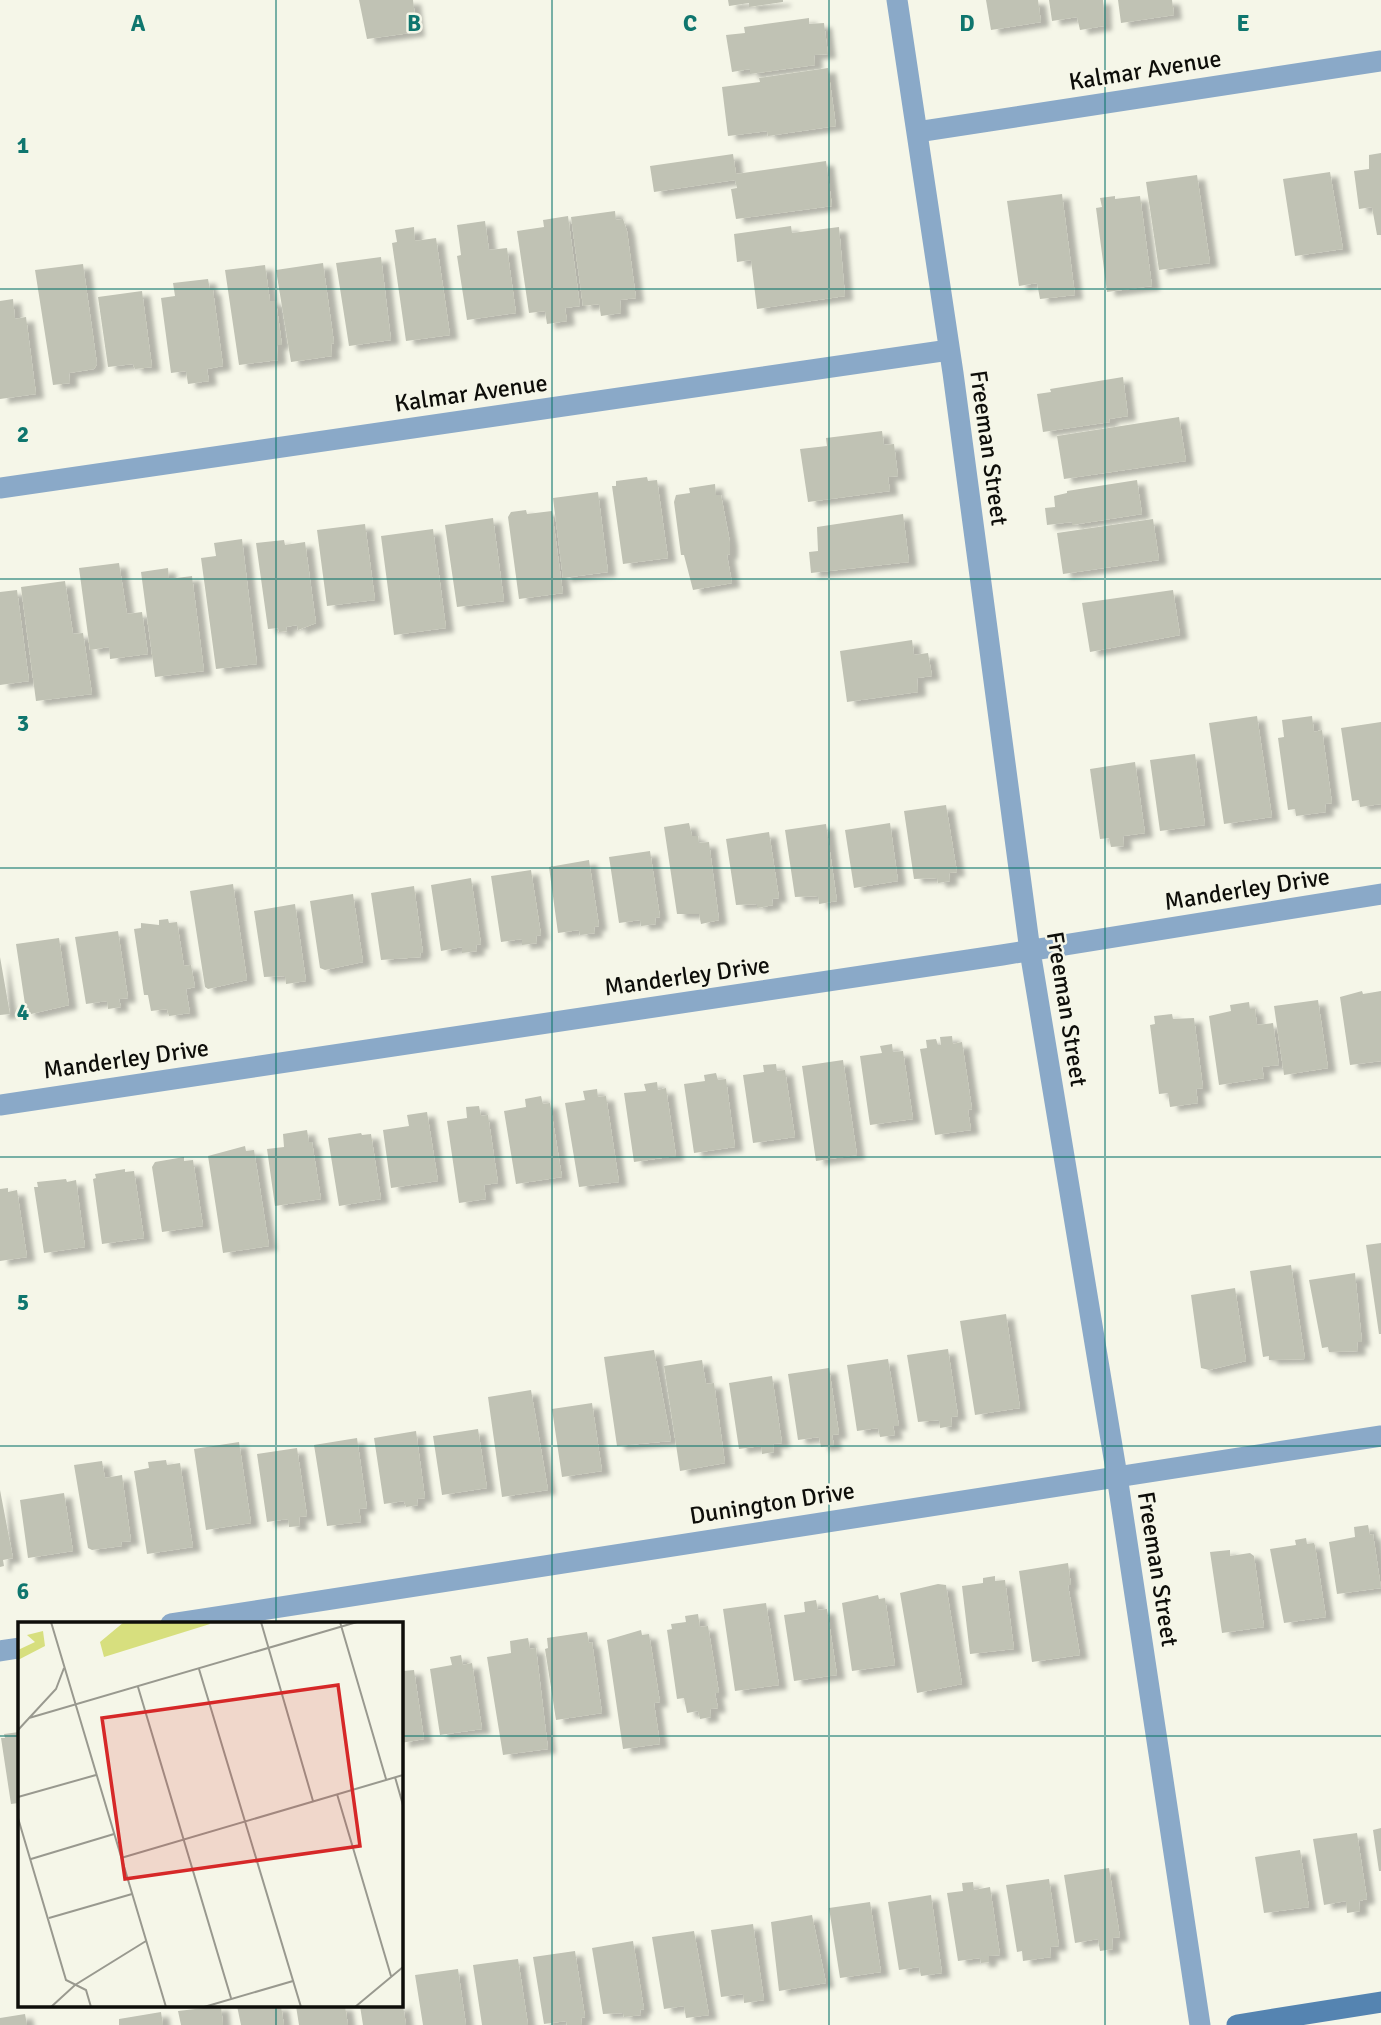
<svg xmlns="http://www.w3.org/2000/svg" width="1381" height="2025" viewBox="0 0 1381 2025" font-family="Signika,sans-serif">
<defs>
<filter id="shadow"><feDropShadow dx="8" dy="4.5" stdDeviation="2" flood-color="#0004"/></filter>
</defs>
<rect width="100%" height="100%" fill="#f5f6e8"/>
<path fill="#c0c2b4" filter="url(#shadow)" d="M359 0H413L417 32 367 39Z
M728 0H783V2L749 7V3L729 6Z
M986 0H1038L1041 22 991 30Z
M1049 0H1103L1104 26 1080 30 1077 17 1052 21Z
M1118 0H1172L1174 15 1121 23Z
M809 18V24L824 23 828 54 814 55 815 65 750 74V69L732 72 726 35 745 33 744 27Z
M828 68 836 126 768 136 767 131 728 136 722 87 760 82 759 78Z
M1381 153V235H1377L1372 207 1359 209 1354 171 1369 169V155Z
M733 154 736 174 826 161 832 206 736 219 731 189 737 188 735 180 654 192 650 166Z
M1330 172 1343 249 1295 256 1283 179Z
M1197 175 1210 263 1159 270 1146 182Z
M1062 194 1075 295 1040 299 1037 283 1019 286 1007 201Z
M1115 196V199L1140 196 1152 286 1107 292 1096 208 1102 207 1100 198Z
M615 211 616 220 623 219 627 231 636 298 620 300 621 313 601 316 599 304 583 306 571 217Z
M568 216 580 306 565 308 567 321 547 324 545 311 529 313 517 231 544 227 543 220Z
M485 221 489 250 507 248 516 313 467 320 457 256 461 255 457 225Z
M791 226 792 233 839 227 845 296 757 309 751 260 737 262 734 234Z
M414 227 415 241 436 238 450 335 406 341 392 243 397 242 395 230Z
M381 257 391 340 349 346 336 263Z
M323 263 334 343 331 344 332 356 291 362 276 270Z
M83 264 97 364 94 369 69 373 70 383 53 385 35 270Z
M265 265 270 301H276L282 345H277L278 360 239 365 225 270Z
M208 279 210 290H213L223 366 207 369 209 381 188 384 186 371 171 373 161 298 175 296 173 283Z
M142 291 152 367 135 369 133 364 108 367 98 297Z
M13 299 15 319 26 317 36 394 0 399V301Z
M1123 377 1128 416 1109 419 1110 422 1043 432 1037 394 1051 392 1050 389Z
M1179 417 1186 461 1064 479 1057 436Z
M882 431 884 445 894 444 898 476 888 477 890 491 808 502 800 449 827 446 826 438Z
M647 477 648 481 657 480 668 558 623 564 612 486H616V481Z
M1137 480 1142 514 1072 525V522L1047 525 1045 508 1055 507 1054 496 1067 493V491Z
M715 484 716 495H721L730 542V554L727 555 732 583 693 590 684 555H681L674 502 676 495 690 493 689 488Z
M598 492 608 572 563 578 553 498Z
M526 510 527 514 552 511 563 593 519 599 508 517 511 512Z
M903 514 909 562 811 573 809 552 818 551 817 527Z
M493 518 504 601 457 607 445 525Z
M1153 519 1159 560 1063 574 1057 533Z
M365 524 375 600 327 606 317 530Z
M433 529 446 628 394 635 381 536Z
M242 539 257 664 216 669 201 558 216 556 214 543Z
M284 540 285 545 305 542 316 623 298 630 297 625 286 627 287 631 279 632 278 628 268 629 256 543Z
M119 563 127 614 142 612 148 654 110 659 109 647 90 650 79 568Z
M168 568 169 579 192 576 204 671 155 677 141 572Z
M65 581 73 634 83 633 92 694 36 701 21 587Z
M17 590 29 681 0 685V592Z
M1173 590 1180 635 1090 652 1082 603Z
M912 640 914 655 928 653 932 676 917 678 918 692 847 702 840 651Z
M1257 716 1272 817 1224 824 1209 723Z
M1312 716 1314 732 1322 730 1332 803 1325 804 1326 812 1296 816 1295 809 1288 810 1278 738 1284 737 1282 720Z
M1381 722V804L1360 807 1359 800 1352 801 1341 728Z
M1195 754 1205 825 1160 831 1150 760Z
M1135 762 1145 833 1123 836 1124 846 1111 847 1109 838 1100 839 1090 769Z
M946 805 957 872 949 873 950 881 938 883 937 878 914 879 904 811Z
M689 823 692 836H698L699 843 709 842 719 920 701 924 699 914H677L664 827Z
M890 823 898 881 854 888 845 830Z
M826 824 837 901 819 904 818 896 795 897 785 830Z
M769 832 779 898 772 899 773 905 757 908V904L736 905 726 839Z
M650 851 660 917 655 918 656 924 641 926 640 920 619 923 609 857Z
M589 860 599 926 594 927 595 933 580 935 579 930 558 933 549 867Z
M531 870 541 935 536 936 537 943 522 945V939L501 942 491 876Z
M471 878 481 944 476 945 477 951 462 953V947L441 951 431 885Z
M233 884 247 980 208 989 205 987 190 891Z
M414 886 423 953H420L421 957 381 960 371 893Z
M353 894 363 962 325 970 320 968 310 901Z
M295 904 306 981 286 984 285 976 264 977 254 911Z
M168 919 169 923 177 922 184 966 191 965 195 987 186 989 190 1013 169 1016 167 1009 151 1011 148 995H144L134 929 141 928V923L159 925V920Z
M118 931 128 998 119 999 121 1007 108 1009 107 1001 86 1004 75 937Z
M59 938 69 1005 31 1014 26 1011 16 944Z
M0 957 10 1014 0 1015Z
M1362 991 1363 994 1381 991V1061L1350 1065 1340 997Z
M1318 1000 1328 1068 1284 1075 1274 1006Z
M1249 1002 1250 1009H1255L1257 1025 1273 1023 1279 1065 1262 1067 1264 1078 1219 1085 1209 1016 1231 1011 1230 1005Z
M1172 1014 1173 1019 1194 1018 1203 1088 1196 1089 1198 1103 1170 1107 1168 1093 1159 1094 1150 1025 1155 1024 1154 1016Z
M952 1036 953 1044 962 1042 972 1109 968 1110 971 1130 935 1135 920 1049 927 1048 926 1040 936 1039 938 1045H941L940 1037Z
M892 1044 893 1052 903 1051 913 1119 870 1125 860 1056 882 1053 880 1046Z
M843 1060 857 1155 816 1161 802 1066Z
M776 1064 777 1071 785 1070 795 1137 753 1143 743 1075 764 1072 763 1065Z
M716 1073 718 1080 726 1079 735 1147 694 1153 684 1084 705 1081 704 1075Z
M657 1082 658 1090 666 1088 676 1156 634 1162 624 1093 646 1091 644 1084Z
M597 1089 598 1097 606 1096 619 1182 579 1187 565 1103 585 1100 583 1091Z
M541 1096 543 1104 550 1103 562 1177 516 1184 504 1111 526 1107 525 1099Z
M479 1106 481 1116 488 1115 498 1183 484 1185 486 1199 459 1203 447 1121 467 1118 466 1107Z
M427 1112 438 1181 391 1188 383 1130 409 1126 407 1115Z
M307 1130 309 1142H312L321 1199 275 1206 267 1149 284 1147 283 1134Z
M361 1133 362 1135 371 1134 381 1199 339 1206 328 1138Z
M245 1146 246 1151 254 1150 269 1246 223 1253 208 1156Z
M184 1157V1161L193 1160 203 1226 162 1232 152 1167 155 1162Z
M125 1169V1172L134 1171 144 1238 102 1244 93 1179 96 1178 95 1174Z
M66 1179 67 1182 76 1180 85 1247 44 1253 34 1187H38L37 1182Z
M8 1188V1192L17 1190 27 1257 0 1261V1189Z
M1381 1243V1334H1379L1366 1245Z
M1291 1265 1305 1359 1269 1360V1356L1263 1357 1250 1271Z
M1355 1273 1362 1342H1357L1358 1351 1329 1352 1328 1347 1322 1348 1309 1280Z
M1235 1288 1246 1361 1209 1370 1201 1368 1191 1295Z
M1006 1314 1020 1408 975 1415 960 1321Z
M948 1349 958 1416 951 1417 952 1426 940 1428 939 1420 918 1422 907 1355Z
M654 1350 671 1441 617 1446 604 1357Z
M888 1359 899 1426H893L895 1435 880 1437 878 1428 857 1431 847 1365Z
M702 1360 706 1384 714 1383 725 1463 680 1471 664 1366Z
M829 1368 839 1434 832 1435 834 1445 821 1447 819 1437 798 1440 788 1374Z
M772 1376 782 1443 773 1444 774 1452 762 1454 761 1446 739 1449 729 1383Z
M531 1390 548 1490 502 1497 488 1397Z
M592 1403 602 1471 562 1477 552 1409Z
M478 1429 487 1488 442 1495 433 1436Z
M416 1431 425 1498 417 1499 418 1505 406 1507 404 1501 384 1504 374 1438Z
M357 1438 367 1508 359 1509 361 1522 327 1526 314 1445Z
M239 1442 251 1523 206 1530 194 1449Z
M297 1448 307 1516 299 1517 300 1526 289 1527 288 1519 267 1522 257 1454Z
M166 1460 167 1465 180 1463 193 1547 147 1554 134 1471 149 1468 148 1462Z
M102 1461 105 1478 122 1475 131 1541 121 1542 122 1546 92 1550 88 1548 74 1465Z
M0 1490 13 1558 3 1560 4 1566 0 1567Z
M64 1493 73 1551 28 1558 20 1500Z
M1368 1525 1370 1535 1373 1534 1381 1588 1337 1594 1329 1542 1355 1537 1354 1527Z
M1306 1538 1307 1544 1314 1543 1315 1546 1326 1617 1284 1623 1270 1549 1296 1545 1295 1540Z
M1230 1550V1556L1250 1553 1254 1556 1264 1627 1222 1633 1210 1552Z
M1068 1563 1071 1585H1068L1080 1655 1032 1662 1019 1571Z
M995 1576V1581L1005 1580 1014 1649 970 1654 962 1586 983 1583V1578Z
M938 1584 946 1585 962 1684 917 1693 900 1593Z
M878 1595 879 1599 885 1598 895 1665 852 1671 842 1603Z
M816 1600 818 1610 827 1609 837 1675 794 1681 784 1615 805 1612 804 1602Z
M766 1603 779 1685 735 1691 723 1609Z
M698 1614 700 1627 708 1626 719 1693H715L718 1708 710 1709 711 1717 700 1719 698 1711 687 1713 684 1698 677 1699 667 1630 672 1629 671 1624 686 1622 685 1616Z
M641 1630 642 1635 649 1634 660 1702 654 1703 660 1744 623 1749 607 1640Z
M587 1632 589 1643 592 1642 602 1713 556 1720 545 1649 548 1648 547 1638Z
M528 1638 530 1649 536 1648 548 1749 503 1755 487 1657 511 1653 510 1641Z
M461 1655 463 1665 472 1663 482 1729 440 1735 430 1669 452 1665 450 1657Z
M401 1666 403 1671 414 1670 424 1739 401 1743Z
M19 1732V1803L11 1804 1 1738H5L4 1734Z
M1381 1828V1871H1379L1373 1830Z
M1357 1833 1367 1899 1359 1901 1360 1911 1347 1913 1346 1901 1324 1905 1313 1839Z
M1300 1850 1309 1907 1264 1913 1255 1857Z
M1109 1868 1120 1937 1112 1938 1113 1949 1100 1951 1098 1939 1075 1943 1064 1875Z
M1049 1879 1059 1946 1050 1947 1051 1957 1023 1961 1022 1951 1017 1952 1006 1885Z
M973 1882 974 1890 990 1887 1000 1955 989 1956V1962L981 1963 980 1958 958 1961 947 1893 963 1891 962 1883Z
M931 1895 942 1973 921 1976 919 1967 899 1970 888 1902Z
M870 1902 881 1972 840 1978 829 1908Z
M812 1915 826 1983 779 1991 771 1922Z
M753 1924 764 2000 744 2003 743 1994 721 1997 711 1930Z
M694 1931 709 2015 686 2018 684 2006 664 2009 652 1937Z
M633 1941 644 2009 640 2010 641 2015 624 2017 623 2013 603 2014 592 1948Z
M575 1951 585 2017 581 2018 582 2025H567L566 2021 544 2024 533 1957Z
M518 1959 528 2025H482L473 1965Z
M458 1969 466 2025H423L415 1975Z
M402 1999 406 2025H363L360 2006H401Z
M221 2006 223 2025H181L178 2011Z
M237 2006H281L284 2025H241Z
M296 2006H345L348 2025H299Z
M161 2012 163 2025H119V2019Z
M25 2014 27 2025H0V2018Z"/>
<g fill="none" stroke-linecap="round" stroke-linejoin="round">
<path stroke="#8aa9c8" stroke-width="21" d="M897 0 953 373 1030 951 1117 1476 1200 2025
M917 132 1381 61
M0 488 949 350
M0 1105 1002 955 1381 894
M171 1624 1381 1436
M0 1651 19 1648"/>
<path stroke="#5584b1" stroke-width="21" d="M1237 2025 1381 2002"/>
</g>
<path fill="none" stroke="#0f766e" stroke-width="2" stroke-opacity="0.55" d="M276 0V1624M552 0V2025M829 0V2025M1105 0V2025M0 289H1381M0 579H1381M0 868H1381M0 1157H1381M0 1446H1381M0 1736H19M401 1736H1381M276 2006V2025"/>
<g text-anchor="middle" dominant-baseline="central" stroke-width="5" stroke-linejoin="round" paint-order="stroke">
<g font-size="24" fill="#0e0e0a" stroke="#f5f6e8">
<text transform="translate(1145 70) rotate(-9)">Kalmar Avenue</text>
<text transform="translate(471 393) rotate(-8)">Kalmar Avenue</text>
<text transform="translate(989 448) rotate(82)">Freeman Street</text>
<text transform="translate(1247 889) rotate(-9)">Manderley Drive</text>
<text transform="translate(687 976) rotate(-8)">Manderley Drive</text>
<text transform="translate(1067 1009) rotate(81)">Freeman Street</text>
<text transform="translate(126 1059) rotate(-8)">Manderley Drive</text>
<text transform="translate(772 1503) rotate(-9)">Dunington Drive</text>
<text transform="translate(1158 1569) rotate(81)">Freeman Street</text>
</g>
</g>
<g transform="translate(18 1622)">
<rect width="385" height="385" fill="#f5f6e8"/>
<path d="M106 0H191L192 2 86 35 82 20ZM25 9 27 24 0 38V28L17 20 9 13Z" fill="#d7df7e"/>
<path fill="none" stroke="#99998f" stroke-width="2" d="M33 0 148 385M243 0 295 179M322 0 368 157M181 47 283 385M120 65 213 376M11 96 339 0M0 108 38 67 46 46M377 155 385 183M319 172 373 354M0 175 78 153M0 196 48 358 68 368 73 385M103 236 385 153M13 237 96 212M31 296 114 272M33 385 57 363 128 319M186 385 275 359M337 385 385 345"/>
<path fill="#d62828" fill-opacity="0.15" stroke="#d62828" stroke-width="3.5" d="M320 63 342 224 107 257 84 96Z"/>
<rect width="385" height="385" fill="none" stroke="#0e0e0a" stroke-width="3.5"/>
</g>
<g font-size="23" text-anchor="middle" font-weight="bold" fill="#0f766e" stroke="#f5f6e8" stroke-width="5" stroke-linejoin="round" paint-order="stroke">
<text x="138" y="31">A</text>
<text x="414" y="31">B</text>
<text x="690" y="31">C</text>
<text x="967" y="31">D</text>
<text x="1243" y="31">E</text>
<text x="23" y="153">1</text>
<text x="23" y="442">2</text>
<text x="23" y="731">3</text>
<text x="23" y="1020">4</text>
<text x="23" y="1310">5</text>
<text x="23" y="1599">6</text>
</g>
</svg>
